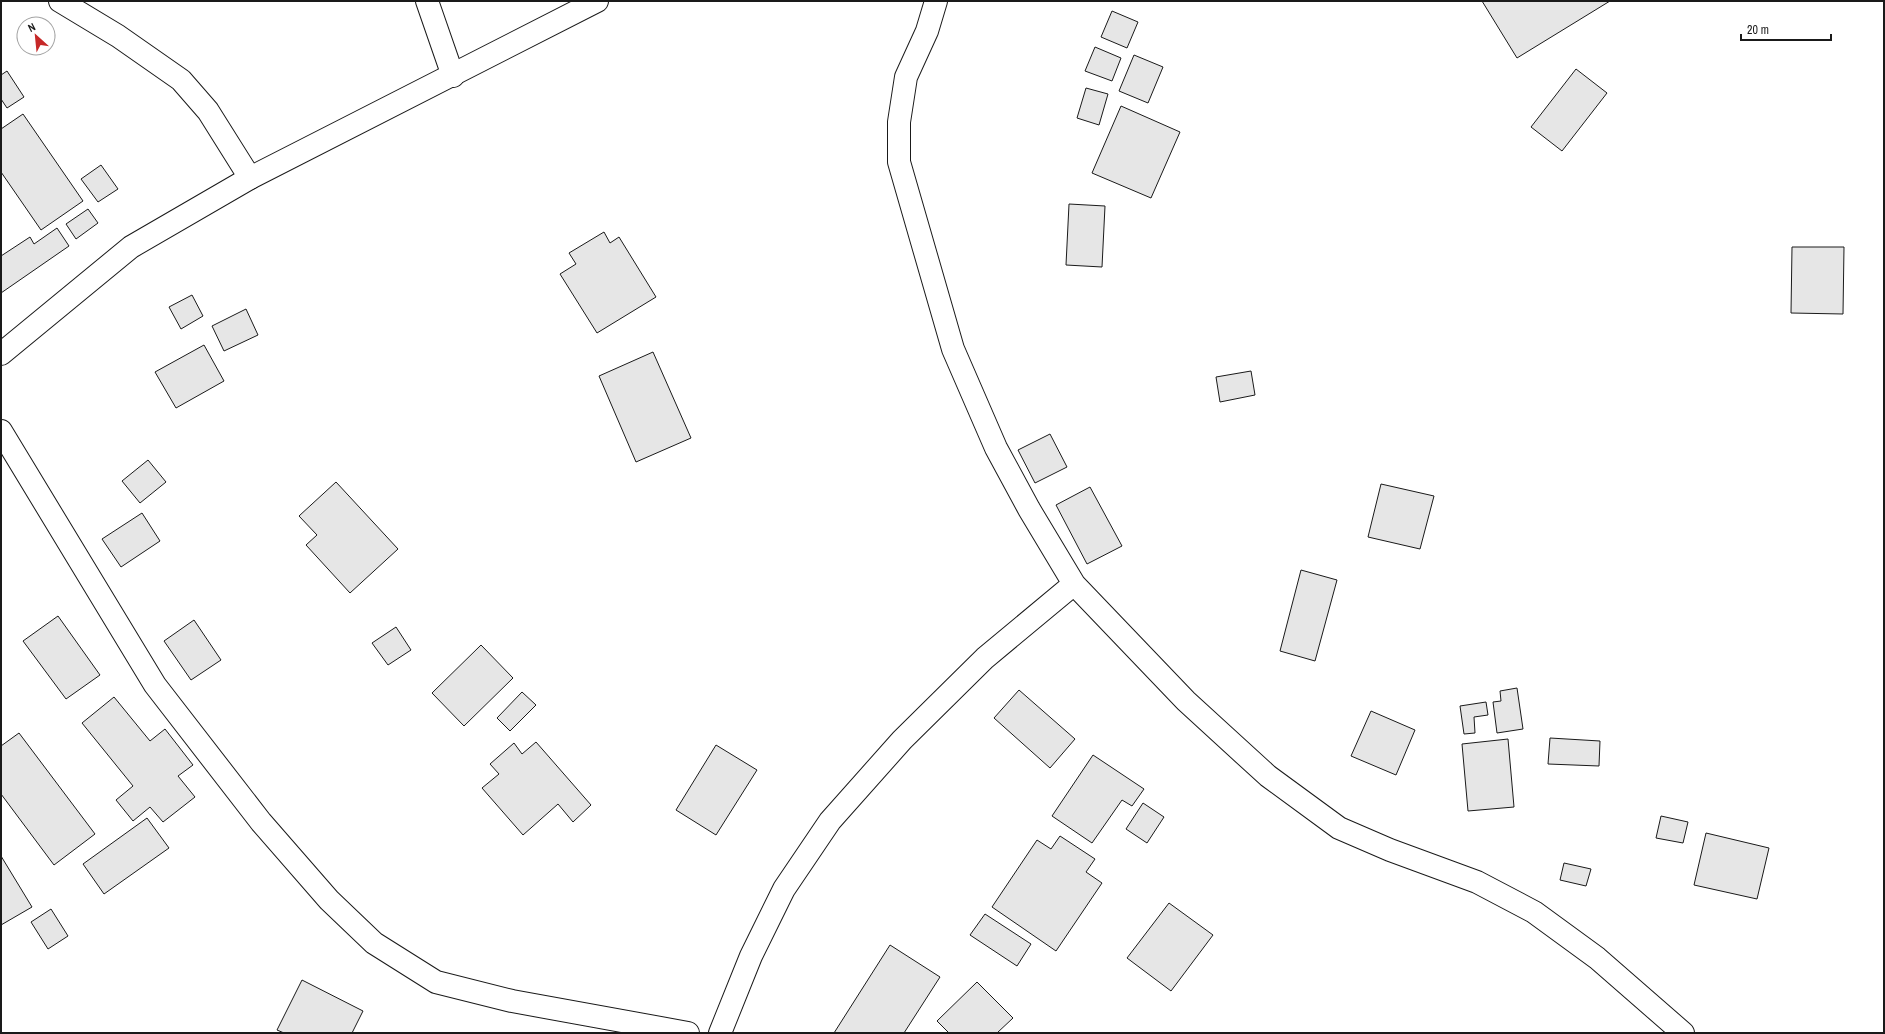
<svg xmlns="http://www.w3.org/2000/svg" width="1885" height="1034" viewBox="0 0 1885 1034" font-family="'Archivo Narrow',sans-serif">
<rect width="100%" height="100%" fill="#fff"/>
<path fill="#e6e6e6" stroke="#1a1a1a" d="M1482 1H1610L1517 58Z
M1112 11 1138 22 1127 48 1101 37Z
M1095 47 1121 58 1112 81 1085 71Z
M1134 55 1163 67 1148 103 1119 91Z
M1576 69 1607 93 1562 151 1531 127Z
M7 71 24 97 7 108 1 99V75Z
M1086 88 1108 94 1099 125 1077 118Z
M1121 106 1180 132 1151 198 1092 173Z
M23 114 83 201 41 230 1 172V129Z
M101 165 118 189 98 202 81 179Z
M1069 204 1105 206 1102 267 1066 265Z
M88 209 98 223 76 239 66 224Z
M57 228 69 246 1 293V256L30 237 34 244Z
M604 232 610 243 619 237 656 297 597 333 560 274 576 264 569 253Z
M1792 247H1844L1843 314 1791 313Z
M192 295 203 316 181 329 169 307Z
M246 309 258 335 224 351 212 326Z
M204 345 224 381 176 408 155 372Z
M653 352 691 438 636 462 599 376Z
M1251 371 1255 395 1220 402 1216 377Z
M1050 434 1067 467 1035 483 1018 450Z
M148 460 166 482 140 503 122 481Z
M336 482 398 549 350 593 306 545 317 535 299 516Z
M1381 484 1434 496 1420 549 1368 537Z
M1090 487 1122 546 1087 564 1056 505Z
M142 513 160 541 121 567 102 539Z
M1301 570 1337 580 1315 661 1280 651Z
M58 616 100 675 66 699 23 641Z
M194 620 221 660 191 680 164 641Z
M396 627 411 650 388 665 372 643Z
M481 645 513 678 464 726 432 693Z
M1517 688 1523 729 1497 733 1493 702 1501 701 1500 691Z
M1019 690 1075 739 1050 768 994 718Z
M522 692 536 705 510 731 497 718Z
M114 697 150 741 165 729 193 765 178 776 195 797 163 822 150 807 133 821 116 800 133 786 82 723Z
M1486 702 1488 715 1474 717 1475 733 1464 734 1460 706Z
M1371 711 1415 730 1396 775 1351 756Z
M19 733 95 834 54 865 1 794V746Z
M1550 738 1600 741 1599 766 1548 764Z
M1508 739 1514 807 1468 811 1462 744Z
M536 742 591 805 573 822 558 804 523 835 482 788 499 774 490 764 514 743 522 754Z
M716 745 757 770 716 835 676 810Z
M1093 755 1144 789 1132 806 1122 800 1092 843 1052 816Z
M1143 803 1164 817 1147 843 1126 829Z
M1661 816 1688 822 1683 843 1656 838Z
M147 818 169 848 104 894 83 864Z
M1706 833 1769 848 1757 899 1694 885Z
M1060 836 1095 859 1086 872 1102 883 1056 951 992 907 1037 840 1051 849Z
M1 856 32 907 1 925Z
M1564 863 1591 869 1586 886 1560 880Z
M1169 903 1213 935 1171 991 1127 958Z
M51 909 68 936 48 949 31 922Z
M985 914 1031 944 1017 966 970 935Z
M890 945 940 977 904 1033H834Z
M302 980 363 1011 352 1033H284L277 1030Z
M977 982 1013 1018 997 1033H949L937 1021Z"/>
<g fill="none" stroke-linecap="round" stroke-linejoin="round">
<g stroke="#1a1a1a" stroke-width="24">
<path id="minor" d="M60 1 118 36 181 80 208 111 250 178
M427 1 453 76
M936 1 927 31 906 77 899 122V162L953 349 996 448 1029 509 1074 584 1186 701 1268 776 1339 828 1390 850 1477 882 1534 912 1597 958 1683 1033
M1 431 155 685 261 822 329 900 374 943 436 982 512 1001 688 1033
M720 1033 751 956 784 889 830 821 902 740 985 658 1074 584"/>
</g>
<g stroke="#1a1a1a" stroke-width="24">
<path id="tertiary" d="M1 354 131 247 250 178 597 1"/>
</g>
<use href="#minor" stroke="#fff" stroke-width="22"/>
<use href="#tertiary" stroke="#fff" stroke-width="22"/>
</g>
<rect width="1885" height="1034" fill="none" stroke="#1a1a1a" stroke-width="4"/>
<g transform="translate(36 36) rotate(333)"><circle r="19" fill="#ffffff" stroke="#a3a3a3"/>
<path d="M0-3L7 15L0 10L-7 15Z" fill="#c62828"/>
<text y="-6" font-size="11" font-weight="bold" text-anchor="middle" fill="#1a1a1a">N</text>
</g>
<path d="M1741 34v6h90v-6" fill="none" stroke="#1a1a1a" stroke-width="2"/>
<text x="1747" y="34" font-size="12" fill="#1a1a1a" stroke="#ffffff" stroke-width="3" paint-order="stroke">20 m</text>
</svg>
